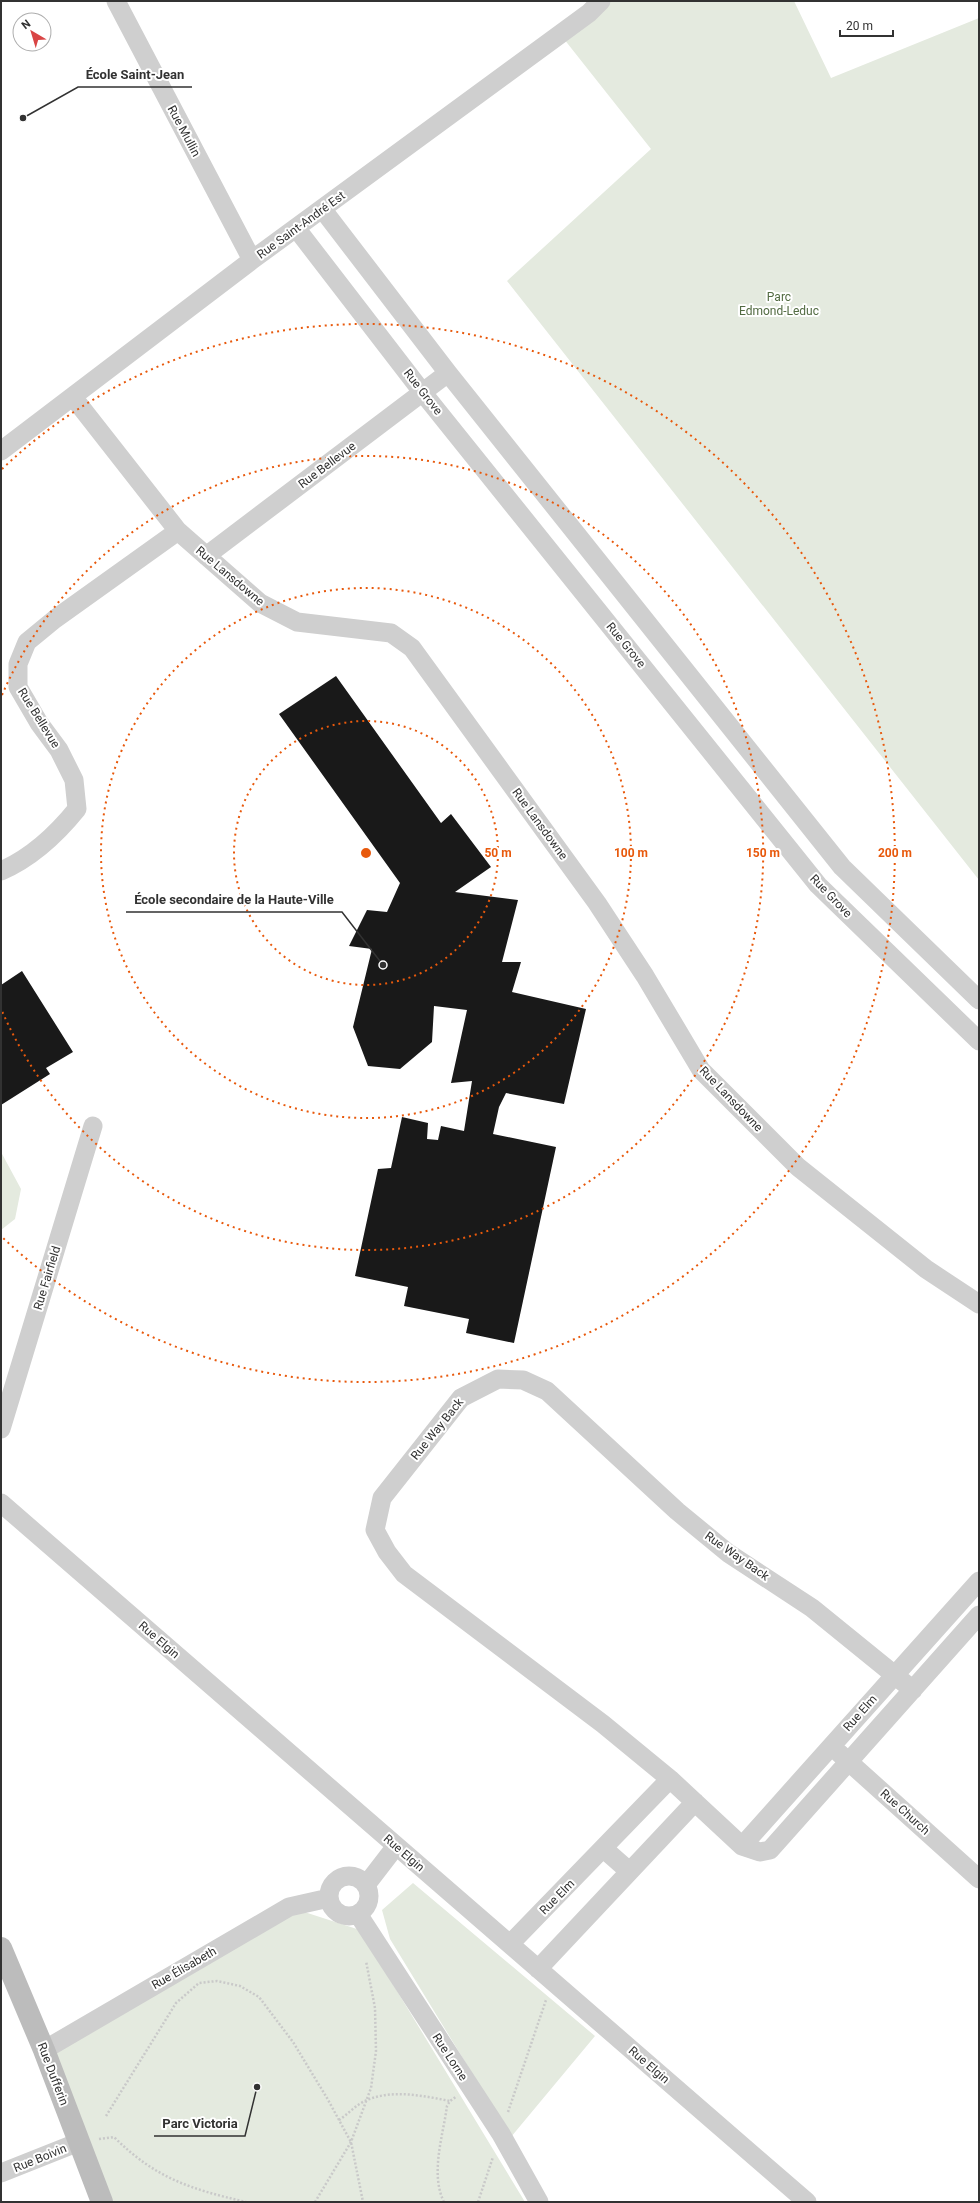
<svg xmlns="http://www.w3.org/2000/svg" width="980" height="2203" viewBox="0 0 980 2203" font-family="Roboto,sans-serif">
<rect width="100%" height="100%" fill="#fff"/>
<path fill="#e4eadf" d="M601 1H794L831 78 979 18V880L507 281 651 149 560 34Z
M1 1152 21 1189 15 1219 1 1230Z
M413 1883 595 2036 511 2137 390 1939 382 1910Z
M289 1907 360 1930 525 2202H102L44 2050Z"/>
<path fill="#191919" d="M336 676 441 823 451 814 491 867 455 892 518 900 502 962H521L512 992 586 1009 564 1104 506 1093 499 1107 493 1134 556 1147 514 1343 466 1333 469 1319 404 1306 408 1287 355 1276 378 1169 391 1168 402 1117 428 1123 427 1139 438 1140 441 1126 464 1131 472 1081 451 1083 467 1010 434 1006 432 1042 400 1069 368 1066 353 1027 372 949 349 946 367 910 387 912 400 883 279 714Z
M22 971 73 1052 46 1068 50 1074 1 1105V985Z"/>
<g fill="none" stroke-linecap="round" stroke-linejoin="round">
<path stroke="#c9c9c9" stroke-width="2.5" stroke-dasharray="2 2" stroke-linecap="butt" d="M508 2112 546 2000
M106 2116 176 2003 199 1983 217 1981 240 1986 259 1997 293 2042 327 2098 351 2142 363 2202
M339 2120C348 2114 357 2104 367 2100 393 2089 424 2096 450 2101
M99 2139 114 2137C155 2178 190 2189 246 2202
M315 2202 351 2142 371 2088 376 2051 375 2008 366 1961
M444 2202C430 2174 443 2136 447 2106L450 2101 457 2096
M478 2202 493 2157"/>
<path stroke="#cfcfcf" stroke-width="19" d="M116 1 252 260
M323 210 448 373 842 867 979 1000
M296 228 423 393 818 885 979 1041
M73 397 178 531 260 603 297 622 391 633 412 648 597 903 645 976 701 1070 798 1167 926 1269 979 1304
M1 451 252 260 589 13 601 1
M206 556 448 373
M1 871C31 858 56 835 77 809L74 780 59 750 39 723 18 687V664L27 642 55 619 178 531
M1 1429 93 1126
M1 1503 807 2202
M913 1690 812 1608 728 1553 677 1511 547 1391 523 1380 498 1379 461 1398 382 1498 375 1530 387 1552 404 1574 603 1724 670 1779 742 1846 760 1852 770 1850 979 1615
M839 1753 979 1879
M742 1846 979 1581
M604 1849 629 1871
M329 1896a20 20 0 1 1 40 0a20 20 0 1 1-40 0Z
M366 1885 396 1846
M358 1914 501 2134 539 2202
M510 1944 670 1779
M538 1969 695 1802
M44 2050 289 1907 329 1898
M1 2173 79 2142"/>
<path stroke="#bcbcbc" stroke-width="22" d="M1 1948 44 2050 102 2202"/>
</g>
<g fill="none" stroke="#e8590c" stroke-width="2" stroke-dasharray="2 4">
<circle cx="366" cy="853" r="132"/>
<circle cx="366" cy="853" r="265"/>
<path d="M2 695A397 397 0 1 1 2 1011"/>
<path d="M2 469A529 529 0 1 1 2 1237"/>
</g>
<g text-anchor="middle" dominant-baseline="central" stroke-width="4" stroke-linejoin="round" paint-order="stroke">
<g font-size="12" fill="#323232" stroke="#fff">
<text transform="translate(184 131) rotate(62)">Rue Mullin</text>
<text transform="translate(301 225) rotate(-36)">Rue Saint-André Est</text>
<text transform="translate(423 392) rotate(52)">Rue Grove</text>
<text transform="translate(327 465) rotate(-37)">Rue Bellevue</text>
<text transform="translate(230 576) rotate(40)">Rue Lansdowne</text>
<text transform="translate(626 645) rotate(51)">Rue Grove</text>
<text transform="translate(39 718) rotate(58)">Rue Bellevue</text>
<text transform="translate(540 824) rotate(54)">Rue Lansdowne</text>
<text transform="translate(831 896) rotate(46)">Rue Grove</text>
<text transform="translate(731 1099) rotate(46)">Rue Lansdowne</text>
<text transform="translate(47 1278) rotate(-73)">Rue Fairfield</text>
<text transform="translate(437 1429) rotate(-51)">Rue Way Back</text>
<text transform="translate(737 1556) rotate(35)">Rue Way Back</text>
<text transform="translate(159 1640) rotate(41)">Rue Elgin</text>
<text transform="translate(860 1713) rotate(-48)">Rue Elm</text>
<text transform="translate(905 1812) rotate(42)">Rue Church</text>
<text transform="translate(404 1853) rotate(41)">Rue Elgin</text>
<text transform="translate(557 1897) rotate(-45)">Rue Elm</text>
<text transform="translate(184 1968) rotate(-30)">Rue Élisabeth</text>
<text transform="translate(450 2057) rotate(57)">Rue Lorne</text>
<text transform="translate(649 2065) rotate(41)">Rue Elgin</text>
<text transform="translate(53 2074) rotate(69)">Rue Dufferin</text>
<text transform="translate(40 2158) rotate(-22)">Rue Boivin</text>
</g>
<g font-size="12" fill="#526b42" stroke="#fff">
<text x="779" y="297">Parc<tspan x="779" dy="14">Edmond-Leduc</tspan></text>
</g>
</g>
<circle cx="366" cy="853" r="6" fill="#e8590c" stroke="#fff" stroke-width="2"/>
<g font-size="12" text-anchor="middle" font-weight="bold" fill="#e8590c" stroke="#fff" stroke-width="4" stroke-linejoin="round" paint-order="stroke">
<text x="498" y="857">50 m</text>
<text x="631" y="857">100 m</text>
<text x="763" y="857">150 m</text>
<text x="895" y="857">200 m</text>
</g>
<path fill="none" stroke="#323232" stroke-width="1.5" d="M23 118L78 87H192M383 965L342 912H126M257 2087L245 2136H154"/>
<g fill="#323232" stroke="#fff" stroke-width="1.5">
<circle cx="23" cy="118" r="4"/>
<circle cx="383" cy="965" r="4"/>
<circle cx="257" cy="2087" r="4"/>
</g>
<g font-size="13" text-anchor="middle" font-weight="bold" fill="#323232" stroke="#fff" stroke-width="4" stroke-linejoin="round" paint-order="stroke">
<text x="135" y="79">École Saint-Jean</text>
<text x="234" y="904">École secondaire de la Haute-Ville</text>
<text x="200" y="2128">Parc Victoria</text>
</g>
<rect width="980" height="2203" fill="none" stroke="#323232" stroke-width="4"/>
<g transform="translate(32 32) rotate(322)"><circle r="19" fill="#ffffff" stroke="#adadad"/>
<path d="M0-3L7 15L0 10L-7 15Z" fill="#d94545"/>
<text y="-6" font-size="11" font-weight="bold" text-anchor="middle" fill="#323232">N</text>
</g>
<path d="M840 30v6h53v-6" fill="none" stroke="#323232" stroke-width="2"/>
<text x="846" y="30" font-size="12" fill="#323232" stroke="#ffffff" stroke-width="3" paint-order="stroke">20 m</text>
</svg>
